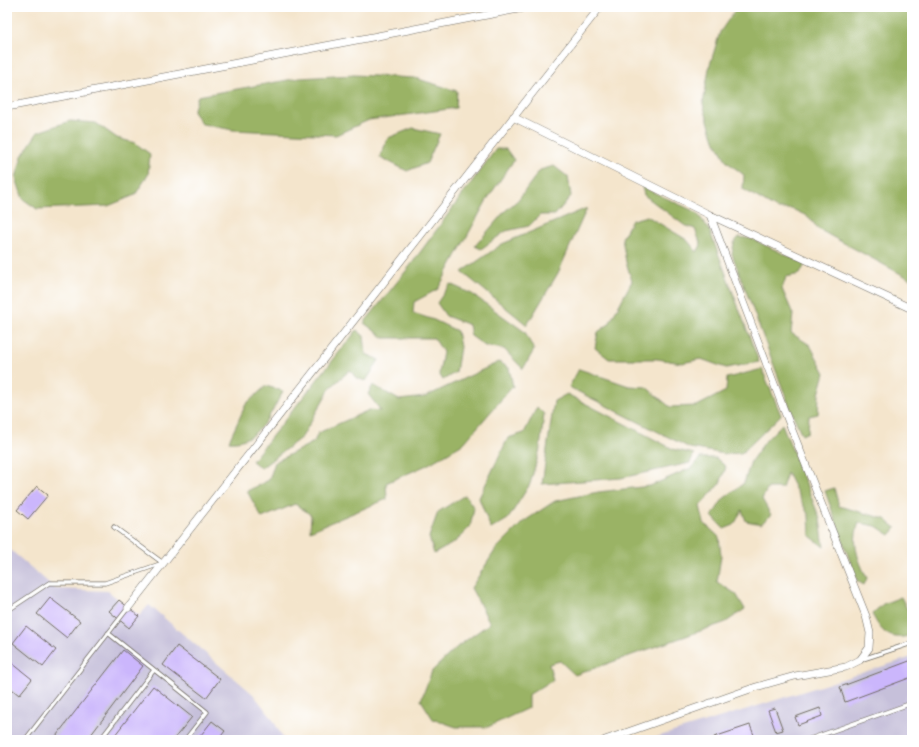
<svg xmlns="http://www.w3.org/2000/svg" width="919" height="747" viewBox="0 0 919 747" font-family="Sriracha,sans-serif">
<rect width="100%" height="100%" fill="#fff"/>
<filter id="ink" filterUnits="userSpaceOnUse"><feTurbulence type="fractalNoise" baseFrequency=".025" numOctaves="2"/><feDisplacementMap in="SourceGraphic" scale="8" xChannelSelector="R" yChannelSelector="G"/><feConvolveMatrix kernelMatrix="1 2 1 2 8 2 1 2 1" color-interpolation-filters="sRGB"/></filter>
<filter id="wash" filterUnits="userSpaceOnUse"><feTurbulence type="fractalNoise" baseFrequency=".012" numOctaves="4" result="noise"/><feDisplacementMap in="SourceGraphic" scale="16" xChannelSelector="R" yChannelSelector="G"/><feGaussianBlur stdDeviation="0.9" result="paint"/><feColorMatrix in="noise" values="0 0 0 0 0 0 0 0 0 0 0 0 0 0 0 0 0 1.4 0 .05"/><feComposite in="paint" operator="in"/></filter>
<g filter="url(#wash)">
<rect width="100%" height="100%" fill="#f4e5cc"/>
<path fill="#c6c0da" d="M7 547 56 589 108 591 139 616 149 605 253 694 272 718 284 740H7Z
M912 657V740H647L751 708Z"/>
<path fill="#9ab365" stroke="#626f48" d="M746 7H912V280L818 229 809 217 792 209H777L743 189 744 175 727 162 713 137 703 104 709 68 720 32 735 10Z
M354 75 415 78 457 91 456 108 369 120 336 135 233 130 202 124 193 112 198 96 299 78Z
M70 121 96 123 117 138 135 143 150 154 148 175 135 195 108 206 37 209 23 199 16 178 22 156 38 132Z
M413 128 440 134 427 163 407 171 380 157 388 138Z
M496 149H506L514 160 488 198 438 289 414 302 413 313 434 320 457 331 460 347 456 372 443 380 439 374 443 352 434 338H384L364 323 410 266Z
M554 166 568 177 571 196 555 215H540L529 226 506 231 481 249 475 246 505 211 518 200 540 170Z
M642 187 696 212 709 229 759 362 726 368 701 359 682 363 657 359H609L595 348 598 332 609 324 632 281 626 262 622 238 632 220 647 216 687 240 697 252 701 245 695 229 684 225 644 195Z
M587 208 558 273 527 325 462 272 502 244Z
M739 237 752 239 805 264 800 274 786 277 782 289 793 314 791 333 810 345 825 373 819 394 818 414 809 416 808 432 802 435 790 408 732 254 734 243Z
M450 284 472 294 525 332 534 350 523 369 504 349 485 346 471 336 469 325 446 316 437 303Z
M357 330 364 336 366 354 379 360 366 381 356 378 350 370 330 388 302 437 261 468 252 461Z
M499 362 509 368 513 386 463 444 427 465 386 483 387 499 310 531 311 515 295 504 262 518 247 491 269 480 275 462 314 442 318 433 369 410 381 411 368 394 373 385 399 400 425 397Z
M579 369 629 386 646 387 670 407 697 406 726 391 727 378 762 369 781 415 742 453 725 454 690 448 569 387Z
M266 386 283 391C271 413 258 444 229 441L246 404Z
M567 394 673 449 694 454 690 463 621 478 542 484 554 401Z
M537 407 544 414 540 449 530 484 508 519 491 529 479 498 508 438 524 433Z
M782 424 820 519 824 547 810 536 809 516 787 473 782 488H768L762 499 771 515 761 524 746 521 742 510 734 525 724 529 712 516 723 499 744 483 751 461 767 439Z
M700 458H716L726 467 720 483 700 506 704 523 719 537 721 556 717 582 736 594 745 609 726 622 575 675 560 661 549 664 553 680 528 695V708L488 727H456L433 719 421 700 432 671 457 647 490 623 471 588 496 549 523 522 555 501 598 492 650 486 691 468Z
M834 488 839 506 885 519 896 528 890 535 876 526 859 523C851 542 858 560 867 578L864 585 857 581 825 491Z
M465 495 474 508 470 527 455 542 434 554 429 537 438 512Z
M901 597 907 609 912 606V635C890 642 881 632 872 614L883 604Z"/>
<g id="blocks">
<path fill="#cbb6fc" d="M37 486 48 495 28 519 17 510Z
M50 598 80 621 67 638 37 614Z
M119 600 139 616 129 628 109 611Z
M26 626 56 650 43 667 13 643Z
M177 646 220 679 206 698 163 665Z
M123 650 143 666 87 740H53Z
M7 659 32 679 19 695 7 685Z
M912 660V677L845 702 840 687Z
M153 686 192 717 173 740H111Z
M775 708 783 730 776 732 768 710Z
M820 708 822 716 798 725 795 717Z
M212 721 225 731 218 740H197Z
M750 725 756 740H715L714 737Z"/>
</g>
</g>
<g filter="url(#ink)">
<use href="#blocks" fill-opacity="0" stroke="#716c63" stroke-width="1"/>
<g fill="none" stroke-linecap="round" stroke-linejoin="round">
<g stroke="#716c63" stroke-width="5">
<path id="lane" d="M114 527 163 563
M7 611 49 583H105L160 564
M108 633 207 712 185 740
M863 659 912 643
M25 740 128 608
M100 740 154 670
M807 740 912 703"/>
</g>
<g stroke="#716c63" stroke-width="8">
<path id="street" d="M7 107 529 7
M513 117 710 215 912 309
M128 608 600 7
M605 740 756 687 795 676 846 667 860 660 869 648 870 633 866 616 784 410 710 215"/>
</g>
<use href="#lane" stroke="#fff" stroke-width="3.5"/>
<use href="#street" stroke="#fff" stroke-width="7"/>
</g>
</g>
<rect width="919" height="747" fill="none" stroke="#fff" stroke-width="24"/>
</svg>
